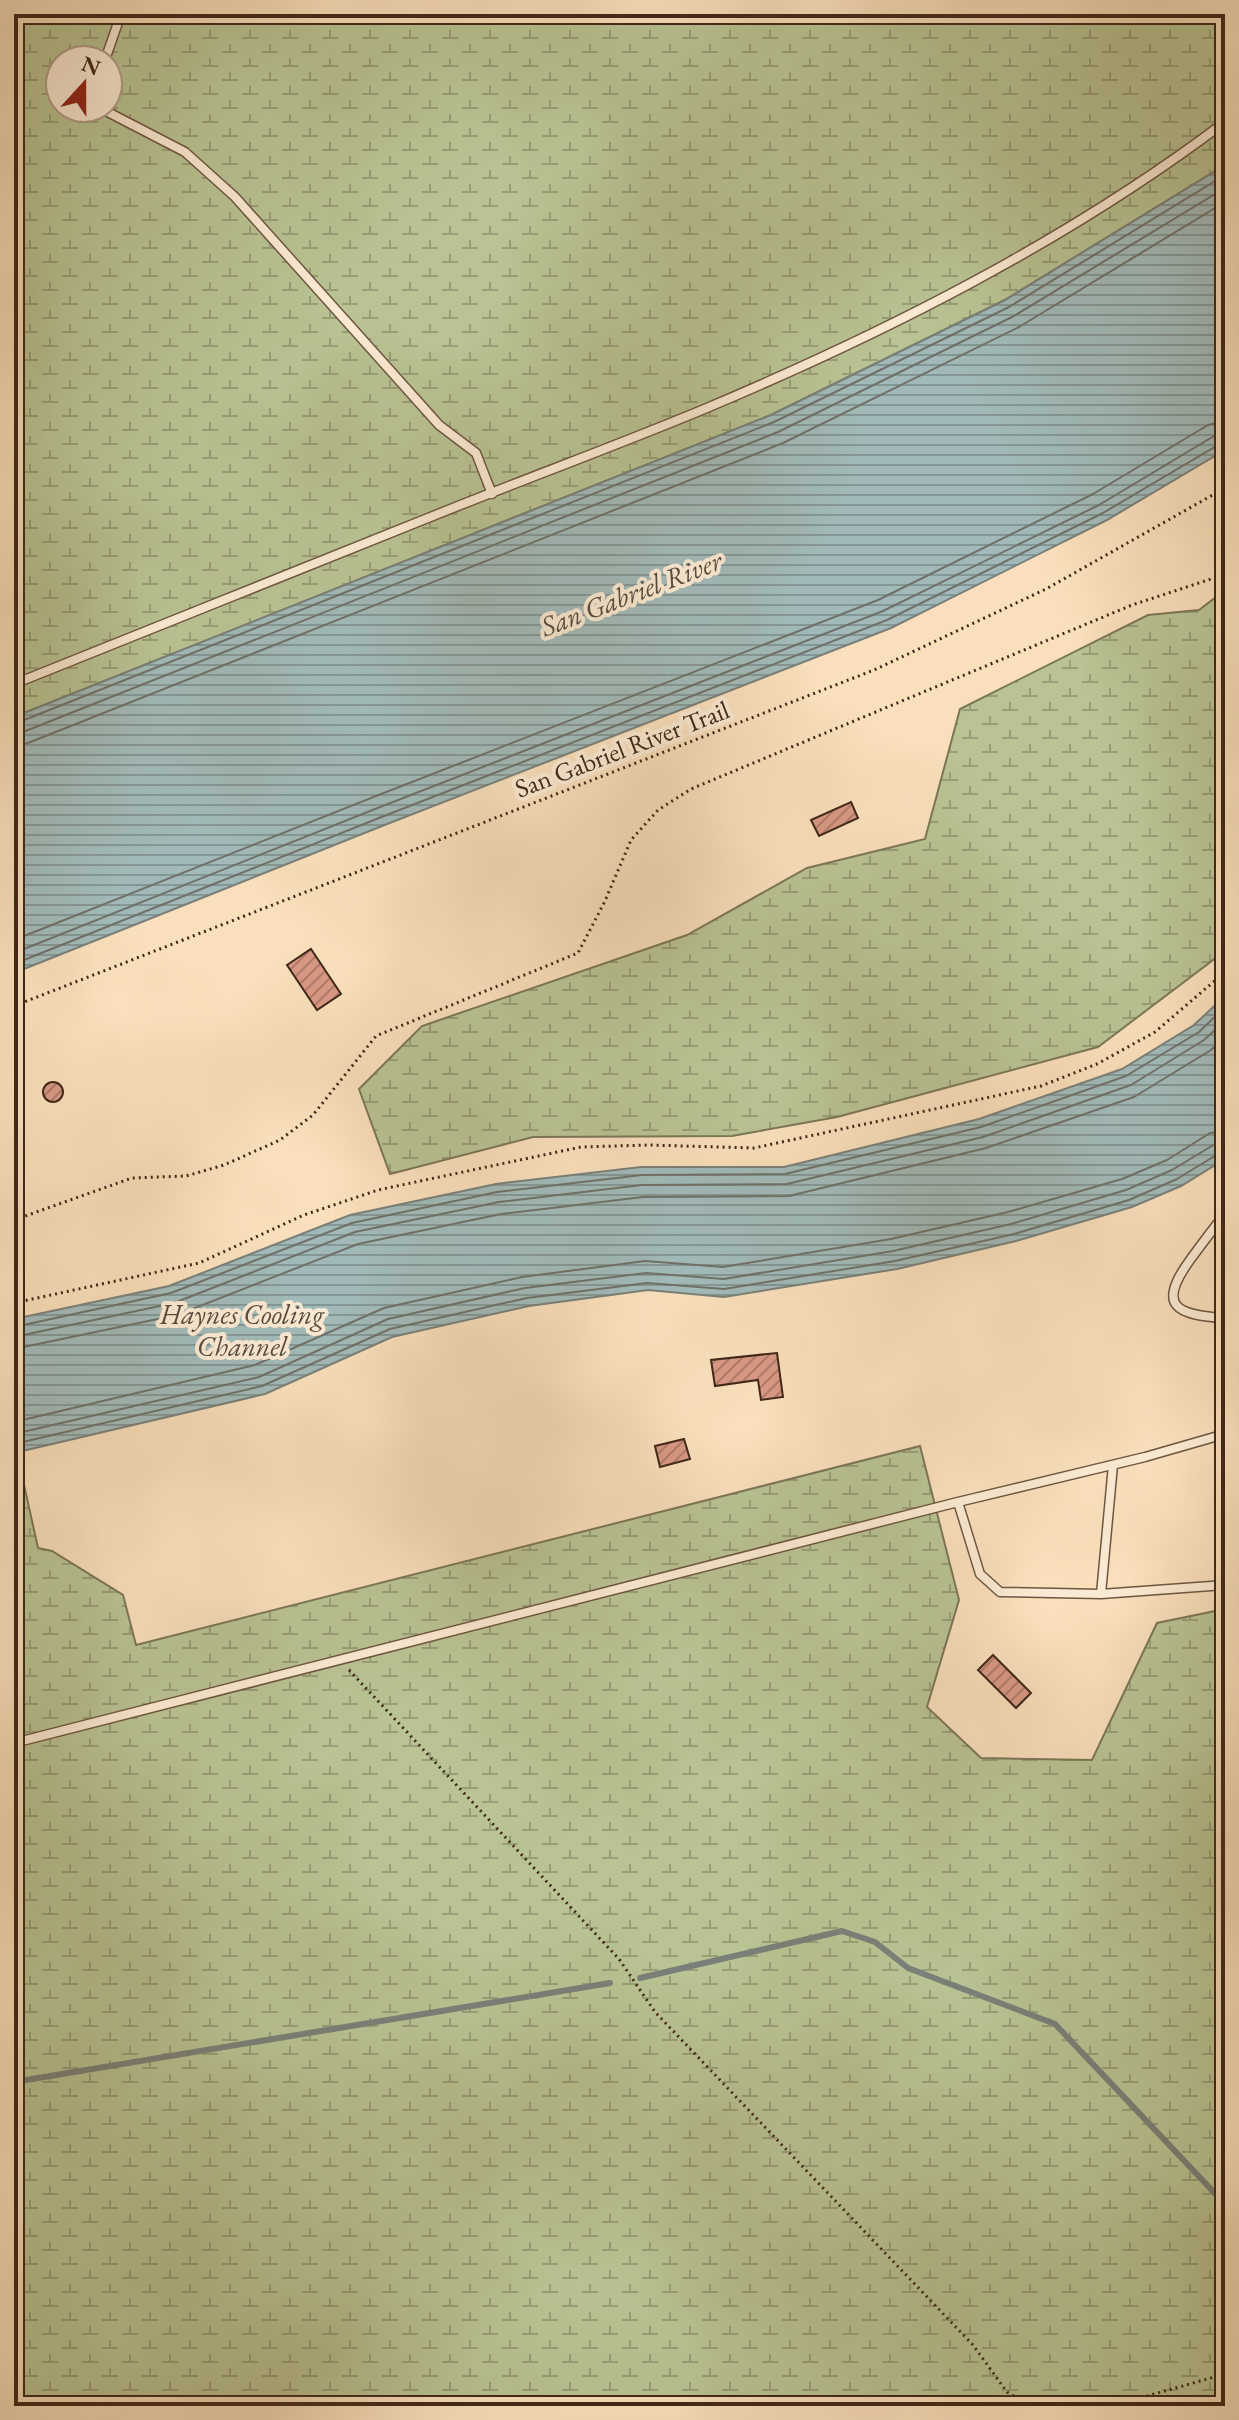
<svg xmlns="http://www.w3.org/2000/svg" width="1239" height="2420" viewBox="0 0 1239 2420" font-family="'EB Garamond',serif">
<defs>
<pattern id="wetland-marsh" width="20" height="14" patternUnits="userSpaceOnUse" patternTransform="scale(2)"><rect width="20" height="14" fill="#b9c393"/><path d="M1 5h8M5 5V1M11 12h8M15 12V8" fill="none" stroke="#989e77"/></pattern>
<pattern id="water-rules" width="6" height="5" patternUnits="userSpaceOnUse" patternTransform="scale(2)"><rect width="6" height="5" fill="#a1bab9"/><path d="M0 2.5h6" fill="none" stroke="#859795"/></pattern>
<pattern id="building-hatch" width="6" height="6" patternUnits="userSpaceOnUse" patternTransform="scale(2)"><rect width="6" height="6" fill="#d99884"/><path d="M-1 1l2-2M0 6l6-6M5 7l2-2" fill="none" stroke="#b17c6b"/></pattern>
</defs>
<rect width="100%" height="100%" fill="#f9dfbb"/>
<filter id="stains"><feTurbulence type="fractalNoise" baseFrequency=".0025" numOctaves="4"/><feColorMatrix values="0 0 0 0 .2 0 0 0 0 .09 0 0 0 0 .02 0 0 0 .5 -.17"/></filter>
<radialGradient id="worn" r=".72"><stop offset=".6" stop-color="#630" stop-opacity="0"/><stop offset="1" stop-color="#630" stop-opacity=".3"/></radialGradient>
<path fill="url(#wetland-marsh)" stroke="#7c7656" stroke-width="2" fill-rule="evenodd" d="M14 14H1225V165L1005 300 771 415 14 717ZM60 60H108V108H60Z
M1225 590V951L1098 1047 837 1117 732 1136 533 1137 390 1174 359 1089 422 1026 687 935 807 868 925 839 960 709 1148 615 1199 610Z
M920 1446 959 1600 927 1707 981 1758 1092 1760 1157 1623 1225 1609V2406H14V1472L21 1471 38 1548 52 1551 123 1595 136 1645Z"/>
<path fill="url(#water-rules)" stroke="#7a8079" stroke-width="2" d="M1225 165V450L1107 520 891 628 382 826 14 973V717L771 415 1005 300Z
M1225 996V1159L1181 1186 1132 1207 1016 1241 897 1269 724 1297 648 1290 529 1306 392 1337 265 1394 14 1453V1319L169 1286 350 1215 496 1184 641 1167H784L979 1119 1122 1069 1194 1025Z"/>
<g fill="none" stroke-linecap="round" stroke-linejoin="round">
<path stroke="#707168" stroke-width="2" d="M14 724 774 422 1009 307 1225 175
M14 734 23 732 778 432 1014 316 1225 188
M14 746 28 743 783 443 1019 327 1225 202
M14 940 371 798 878 600 1093 494 1208 425 1225 421
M14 953 375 809 883 611 1099 505 1214 436 1225 433
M14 964 379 818 887 620 1103 513 1218 445 1225 444
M14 1327 171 1293 352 1223 497 1192 642 1175 785 1174 981 1127 1126 1076 1199 1032 1225 1007
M14 1337 174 1303 355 1232 499 1202 642 1185 787 1184 983 1137 1131 1085 1204 1040 1225 1021
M14 1349 177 1315 358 1244 501 1214 643 1197 789 1196 986 1148 1134 1097 1211 1050 1225 1037
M14 1422 255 1365 384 1308 522 1277 645 1261 723 1267 891 1239 1008 1212 1122 1179 1167 1160 1210 1133 1225 1131
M14 1434 259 1377 388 1319 525 1288 646 1273 724 1279 893 1251 1011 1224 1126 1190 1172 1170 1215 1144 1225 1143
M14 1444 262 1386 390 1329 527 1298 647 1283 724 1289 895 1261 1014 1234 1129 1200 1177 1179 1218 1154 1225 1153"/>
<path stroke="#7a8079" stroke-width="6" d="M640 1978 842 1931 875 1942 908 1968 1055 2024 1225 2204
M14 2082 610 1983"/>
</g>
<path fill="url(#building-hatch)" stroke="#3f2818" stroke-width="2" d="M851 802 858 818 819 836 811 820Z
M311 949 341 994 317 1010 287 965Z
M43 1092a10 10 0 1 1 20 0a10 10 0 1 1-20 0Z
M777 1353 783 1397 761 1400 758 1380 715 1386 711 1360Z
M684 1439 690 1459 660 1467 655 1446Z
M993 1655 1031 1693 1016 1708 978 1670Z"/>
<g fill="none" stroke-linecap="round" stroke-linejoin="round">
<g stroke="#6e5641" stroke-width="11">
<path id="service" d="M105 60 121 14
M100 108 185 152 235 197 439 425 476 453 492 494
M14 684C154 628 293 572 433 516 522 480 613 447 702 410 885 333 1066 242 1225 122
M1225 1214C1213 1229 1201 1245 1190 1260 1156 1307 1177 1315 1225 1318
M958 1502 980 1574 1000 1592 1101 1594 1225 1585
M1101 1594 1113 1465
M14 1743 958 1502 1145 1457 1225 1434"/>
</g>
<path stroke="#3f2818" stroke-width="3" stroke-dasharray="2 4" stroke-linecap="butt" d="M14 1006 874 670 1046 589 1225 488
M14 1220 132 1178 186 1176 224 1165 280 1140 313 1115 376 1036 578 953 605 901 631 840 658 810 691 789 1132 605 1220 576 1225 568
M14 1303 199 1263 304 1215 378 1190 581 1147 649 1145 754 1148 1041 1086 1097 1064 1155 1032 1225 972
M349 1670 619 1959 655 2012 973 2345 1007 2392 1030 2406
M1112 2406 1225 2374"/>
<use href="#service" stroke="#fbead3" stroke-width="8"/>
</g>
<g text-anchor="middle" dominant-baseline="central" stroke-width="8" stroke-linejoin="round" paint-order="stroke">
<g font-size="26" fill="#3f2818" stroke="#fbead3">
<text transform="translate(622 749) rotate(-21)">San Gabriel River Trail</text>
</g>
<g font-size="28" font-style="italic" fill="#584c40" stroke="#fbead3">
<text transform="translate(631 593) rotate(-21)">San Gabriel River</text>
<text x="242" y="1314">Haynes Cooling<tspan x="242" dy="32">Channel</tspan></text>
</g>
</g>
<rect width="1239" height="2420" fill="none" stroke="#f9dfbb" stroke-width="48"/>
<rect x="16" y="16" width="1207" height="2388" fill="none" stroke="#3f2818" stroke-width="4"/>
<rect x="24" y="24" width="1191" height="2372" fill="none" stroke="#3f2818" stroke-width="2"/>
<g transform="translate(84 84) rotate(21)"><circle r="38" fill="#fbead3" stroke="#b09c88" stroke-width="2"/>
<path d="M0-6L14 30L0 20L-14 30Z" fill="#8f2418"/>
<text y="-12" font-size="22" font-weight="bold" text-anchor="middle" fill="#3f2818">N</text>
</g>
<rect width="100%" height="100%" filter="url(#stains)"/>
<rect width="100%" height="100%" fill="url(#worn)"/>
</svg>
